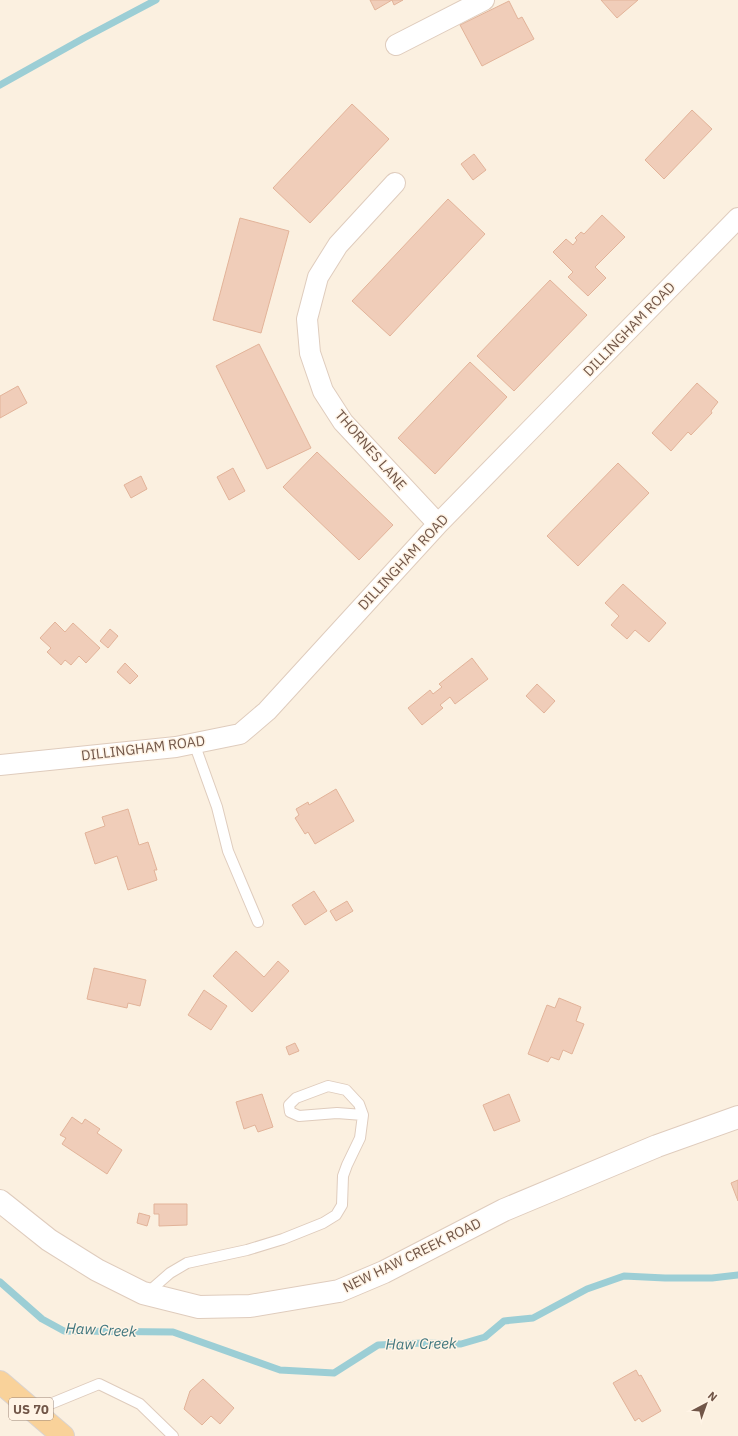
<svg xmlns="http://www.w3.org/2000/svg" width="738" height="1436" viewBox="0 0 738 1436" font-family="'IBM Plex Sans',sans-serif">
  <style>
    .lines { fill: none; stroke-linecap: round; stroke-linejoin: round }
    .stream { stroke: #9cced5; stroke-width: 7 }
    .building { fill: #f0cdb9; stroke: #e2b399 }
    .service-casing { stroke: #dfccbd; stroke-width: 12 }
    .minor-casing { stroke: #dfccbd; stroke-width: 22 }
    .tertiary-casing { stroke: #dfccbd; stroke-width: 24 }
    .primary-casing { stroke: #dad3cf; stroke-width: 24 }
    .service { stroke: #fff; stroke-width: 10 }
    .minor { stroke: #fff; stroke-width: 20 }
    .tertiary { stroke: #fff; stroke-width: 22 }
    .primary { stroke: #f9d29a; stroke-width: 22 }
    .labels { text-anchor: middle; stroke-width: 3; stroke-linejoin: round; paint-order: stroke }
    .shield { fill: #fff4e6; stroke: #9c8577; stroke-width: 1 }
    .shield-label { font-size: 13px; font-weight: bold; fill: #715648 }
    .street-label { font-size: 14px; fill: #715648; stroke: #fff4e6 }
    .water-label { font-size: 15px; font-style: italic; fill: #40767e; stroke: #fff4e6 }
  </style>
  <rect width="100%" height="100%" fill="#fbf0e0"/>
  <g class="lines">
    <path class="stream" d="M0,85L84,38L156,0
      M0,1282L42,1319L64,1331L173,1332L280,1370L334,1373L378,1345L423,1343L461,1344L485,1337L504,1321L533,1318L587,1289L624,1276L665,1278H712L738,1275"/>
  </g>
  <path class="building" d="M370,0H403L394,5L392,0L375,10Z
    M601,0H638L617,18Z
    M509,1L518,19L522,17L534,39L482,66L460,25Z
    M352,104L389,139L310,223L273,188Z
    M692,110L712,129L664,179L645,160Z
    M474,154L486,170L473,180L461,164Z
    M448,199L485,234L390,336L352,301Z
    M602,215L625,237L595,267L606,278L588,296L568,277L573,272L553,252L566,239L573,245L577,240L575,238L581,232L584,234Z
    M240,218L289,231L261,333L213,320Z
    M550,280L587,315L514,391L477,356Z
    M259,344L311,448L267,469L216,366Z
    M470,362L507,397L435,474L398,438Z
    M697,383L718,402L711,411L712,413L691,435L688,432L671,451L652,433Z
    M18,386L27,403L0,418V396Z
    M317,452L393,525L359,560L283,487Z
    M618,463L649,493L578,566L547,536Z
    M233,468L245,491L229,500L217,477Z
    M141,476L147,489L131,498L124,485Z
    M623,584L666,623L649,642L635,630L627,639L611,625L619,616L605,603Z
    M55,622L65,632L73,623L100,648L86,663L79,656L71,665L65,660L61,665L47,652L51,648L40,638Z
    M110,629L118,636L108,648L100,641Z
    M472,658L488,679L455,704L450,697L440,705L443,708L422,725L408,708L430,690L433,694L442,687L439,684Z
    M125,663L138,676L130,684L117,672Z
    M537,684L555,701L544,713L526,696Z
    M336,789L354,821L315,844L308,832L305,834L295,818L299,815L296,809L308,802L309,805Z
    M128,809L139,845L148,842L157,870H154L157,880L128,890L117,856L95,864L85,833L105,826L102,817Z
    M314,891L327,911L305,925L292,905Z
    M347,901L353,911L336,921L330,911Z
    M236,951L264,977L278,961L289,971L252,1012L213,976Z
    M94,968L146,980L140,1006L128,1003L127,1008L87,999Z
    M204,990L227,1006L211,1030L188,1015Z
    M559,998L581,1007L576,1021L584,1024L572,1054L563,1050L559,1060L551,1057L548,1062L528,1054L547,1005L555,1008Z
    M295,1043L299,1051L289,1055L286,1047Z
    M262,1094L273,1127L258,1132L255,1125L244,1129L236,1102Z
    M509,1094L520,1121L494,1131L483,1105Z
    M72,1117L82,1124L85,1119L100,1129L97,1133L122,1150L107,1174L62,1144L66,1138L60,1135Z
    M738,1180V1201L731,1183Z
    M154,1204H187V1225L159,1226V1214H154Z
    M139,1213L150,1216L147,1226L137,1223Z
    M636,1370L639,1376L641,1375L661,1411L642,1422L639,1418L635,1421L613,1383Z
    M203,1379L234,1408L220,1424L211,1416L202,1425L184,1409L190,1391Z"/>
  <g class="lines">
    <defs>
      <path id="service" d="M194,743L217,807L228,851L258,922
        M146,1294L170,1273L187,1263L247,1250L283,1239L323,1223L336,1215L342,1205L343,1176L347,1165L360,1138L363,1115L359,1104L346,1090L328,1086L296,1098L289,1105L290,1112L299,1116L337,1113L363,1115
        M33,1411L99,1384L140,1404L173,1436"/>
      <path id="minor" d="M396,45L484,0
        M395,183L338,245L318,277L307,319L310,353L323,391L343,422L438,524
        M0,765L176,747L240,734L267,711L438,524L738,218"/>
      <path id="tertiary" d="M0,1201L49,1240L97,1270L143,1293L199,1307L250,1306L339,1291L384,1272L504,1210L657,1146L738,1117"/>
      <path id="primary" d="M0,1382L63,1436"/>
    </defs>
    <use href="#service" class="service-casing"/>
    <use href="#minor" class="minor-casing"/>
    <use href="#tertiary" class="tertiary-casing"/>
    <use href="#primary" class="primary-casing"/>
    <use href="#service" class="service"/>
    <use href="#minor" class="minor"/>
    <use href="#tertiary" class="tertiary"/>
    <use href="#primary" class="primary"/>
  </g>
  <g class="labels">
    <rect class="shield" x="9" y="1398" width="44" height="22" rx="3"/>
    <g class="shield-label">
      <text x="31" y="1414">US 70</text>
    </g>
    <g class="street-label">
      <text transform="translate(629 329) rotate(-46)" y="5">DILLINGHAM ROAD</text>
      <text transform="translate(371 450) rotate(49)" y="5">THORNES LANE</text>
      <text transform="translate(403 562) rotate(-47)" y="5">DILLINGHAM ROAD</text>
      <text transform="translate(143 748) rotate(-7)" y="5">DILLINGHAM ROAD</text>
      <text transform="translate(412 1255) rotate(-26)" y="5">NEW HAW CREEK ROAD</text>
    </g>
    <g class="water-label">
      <text transform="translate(101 1330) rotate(3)" y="5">Haw Creek</text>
      <text transform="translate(421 1344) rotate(-1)" y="5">Haw Creek</text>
    </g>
  </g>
  <g transform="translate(706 1404) rotate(41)" stroke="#fff4e6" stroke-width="3" paint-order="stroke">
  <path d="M0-3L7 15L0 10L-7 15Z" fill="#715648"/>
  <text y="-6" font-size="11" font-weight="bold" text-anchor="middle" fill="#715648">N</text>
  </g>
</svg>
